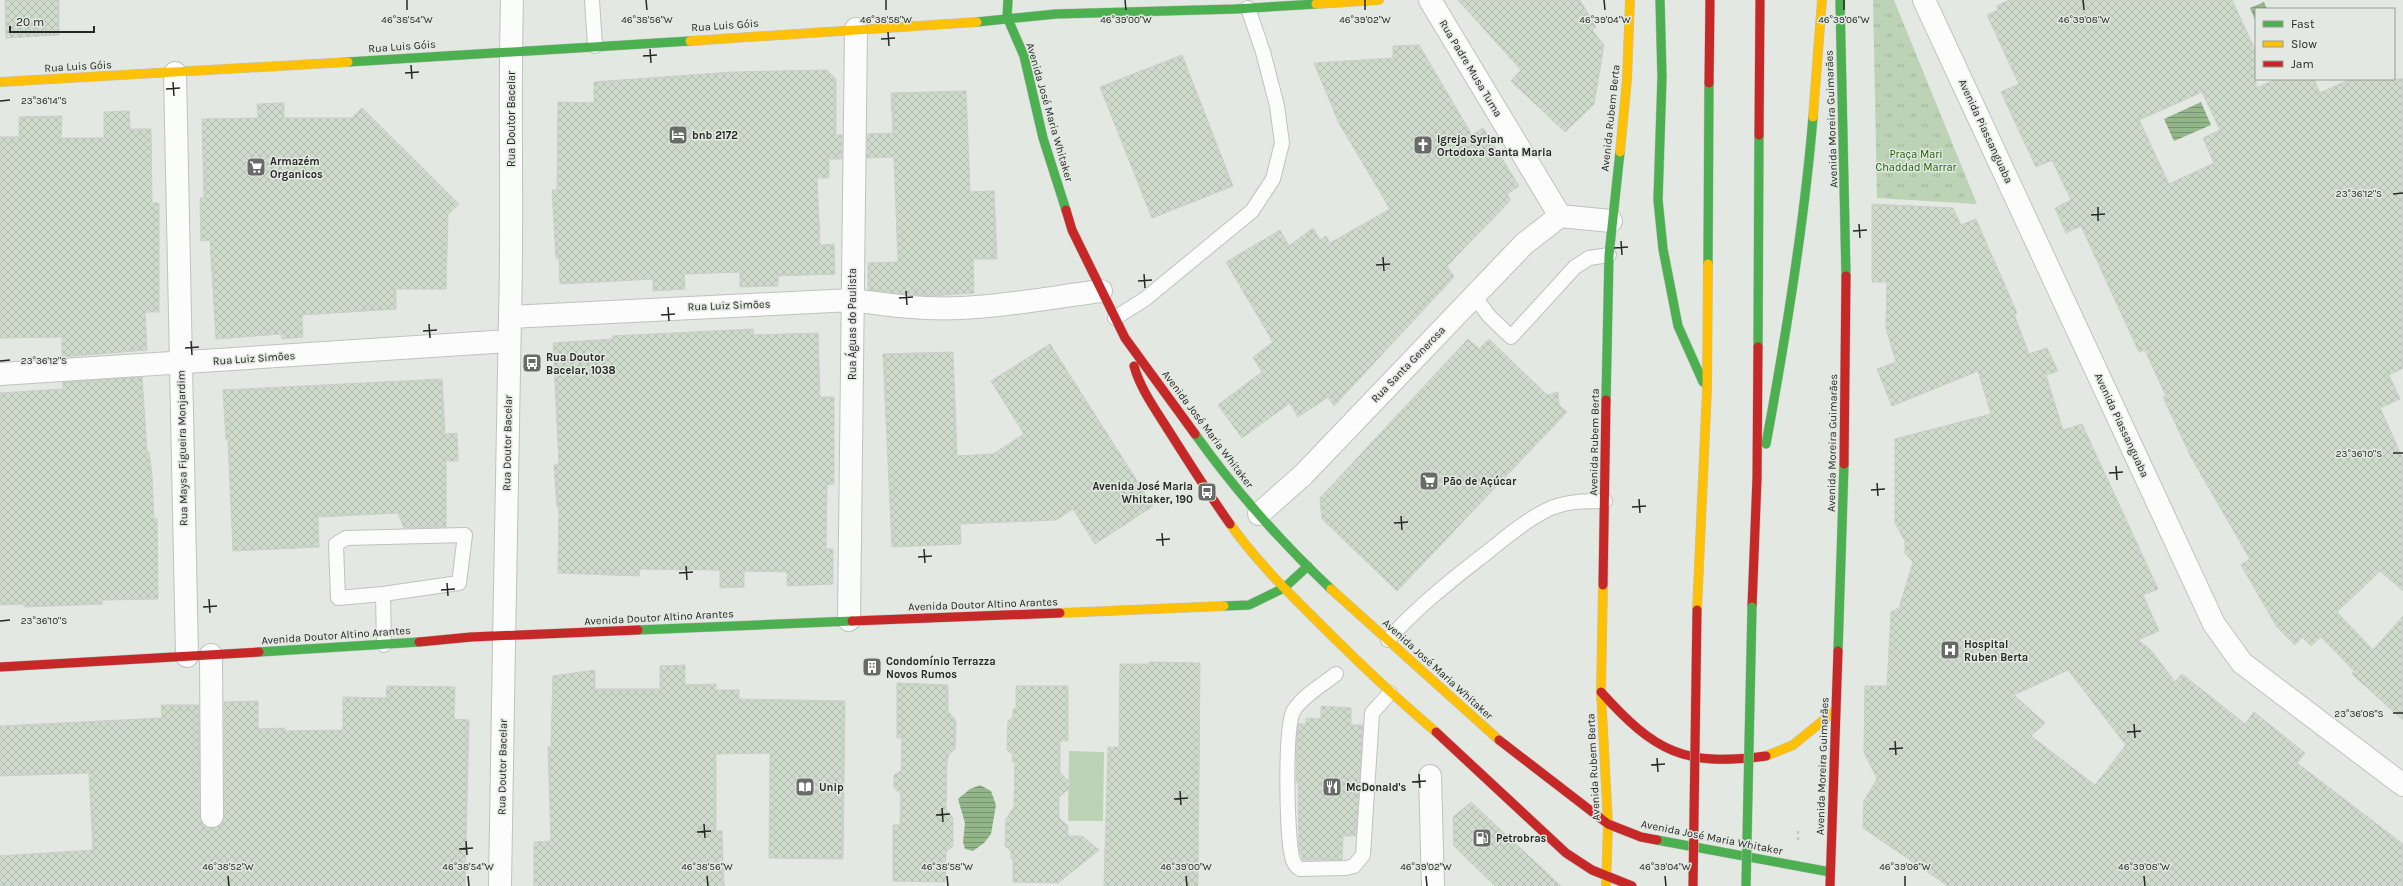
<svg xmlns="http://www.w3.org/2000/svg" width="2403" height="886" viewBox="0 0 2403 886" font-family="Karla,sans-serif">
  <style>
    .grass { fill: #bcd3b6 }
    .park { fill: url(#park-tufts) }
    .water { fill: url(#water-rules) }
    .building { fill: url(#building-cross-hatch); stroke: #cbceca; fill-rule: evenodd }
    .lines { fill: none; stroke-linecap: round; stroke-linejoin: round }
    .lane-casing { stroke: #bfc2be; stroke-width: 16 }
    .street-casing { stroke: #bfc2be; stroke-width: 24 }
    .fast-casing { stroke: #bfc2be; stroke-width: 10 }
    .slow-casing { stroke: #bfc2be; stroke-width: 10 }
    .jam-casing { stroke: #bfc2be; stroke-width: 10 }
    .path { stroke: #c4c5c4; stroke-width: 2.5; stroke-dasharray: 3 3; stroke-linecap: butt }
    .lane { stroke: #fbfcfb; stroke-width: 14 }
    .street { stroke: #fbfcfb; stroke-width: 22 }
    .fast { stroke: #4caf50; stroke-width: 9 }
    .slow { stroke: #ffc107; stroke-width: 9 }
    .jam { stroke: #c62828; stroke-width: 9 }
    .fast-bridge-casing { stroke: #bfc2be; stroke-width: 10; stroke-linecap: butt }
    .jam-bridge-casing { stroke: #bfc2be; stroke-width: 10; stroke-linecap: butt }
    .fast-bridge { stroke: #4caf50; stroke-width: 9 }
    .jam-bridge { stroke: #c62828; stroke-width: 9 }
    .ticks { fill: none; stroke: #262825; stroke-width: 1.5 }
    .labels { text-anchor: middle; stroke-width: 3; stroke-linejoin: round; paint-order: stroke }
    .street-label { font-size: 11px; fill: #262825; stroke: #e3e9e2 }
    .poi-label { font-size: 11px; font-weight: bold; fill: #262825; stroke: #e3e9e2; text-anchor: start }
    .park-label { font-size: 11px; fill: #206103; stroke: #e3e9e2 }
    .ticks-label { font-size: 10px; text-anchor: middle; fill: #262825; stroke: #e3e9e2; stroke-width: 3; stroke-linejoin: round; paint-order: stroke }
  </style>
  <defs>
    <pattern id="park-tufts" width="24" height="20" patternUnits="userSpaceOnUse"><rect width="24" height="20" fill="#bcd3b6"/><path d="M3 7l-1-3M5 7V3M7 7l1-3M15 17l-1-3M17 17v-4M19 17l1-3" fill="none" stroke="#a1b59c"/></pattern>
    <pattern id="water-rules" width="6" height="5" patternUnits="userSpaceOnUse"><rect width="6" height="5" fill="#92b689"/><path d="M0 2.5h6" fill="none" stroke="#779470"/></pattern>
    <pattern id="building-cross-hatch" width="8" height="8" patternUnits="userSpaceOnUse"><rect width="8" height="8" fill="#cedacb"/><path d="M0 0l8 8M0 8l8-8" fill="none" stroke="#b1bbae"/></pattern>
  </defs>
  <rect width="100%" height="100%" fill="#e4e8e3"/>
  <path class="grass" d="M1069,751L1104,752L1103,821H1068Z"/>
  <path class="park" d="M1873,0H1894L1977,204L1877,198Z"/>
  <path class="water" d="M2264,2L2267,9H2256V22L2250,8Z
    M2201,102L2211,125L2174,141L2164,119Z
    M980,785L991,791L996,805L991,834L984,843L973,851L965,849L963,842L965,823L958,799L970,789Z"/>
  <path class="building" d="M5,0H59V35L6,38Z
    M1458,0H1580L1596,27L1592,30L1604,45L1594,104L1565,132L1511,81L1521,70Z
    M2009,0H2232L2256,52V88L2277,79H2314L2320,93L2350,79H2403V368L2389,375L2400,399L2380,408L2403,459V591L2380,571L2337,612L2373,650L2403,616V720L2352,674L2354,671L2321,637L2311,646L2302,637L2295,645L2277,627L2241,565L2250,559L2191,457L2163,397L2166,396L2145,350L2139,352L2081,226L2066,233L2055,208L2071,200L2052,160L2036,167L2001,92L2019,84L1987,15L1998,10L1997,6ZM2202,92L2220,130L2203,138L2214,163L2169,184L2139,120Z
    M1419,45L1472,135L1483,128L1519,186L1507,194L1511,200L1447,266L1454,277L1334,406L1328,397L1298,417L1290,403L1242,438L1218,405L1262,372L1253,357L1273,342L1226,262L1280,230L1289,246L1313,228L1320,240L1326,236L1330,243L1390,209L1339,123L1314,63L1393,58V46Z
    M1182,55L1233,186L1152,218L1100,87Z
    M827,70L836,79V135H842V159H829V178H817L820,245L834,244L835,274L778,276V286L740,287V272L684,274L685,289L653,291V279L560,284L559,258H556L552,190H557L558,102L594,103V82L732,72Z
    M966,91L970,192L994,191L997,259H973L974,293L929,296L868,290V263L898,262L894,157L867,158V134L893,133L891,93Z
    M284,103V118H352L362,108L459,204L448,215L446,289H396V309L302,315L303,337L282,339L281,334L216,339L210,240L201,241L200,198H204L202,119L258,118L257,104Z
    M129,111L130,129H151L152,203H159V312H145L147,350L62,357V337L0,338V137H19V117L62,116L61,138H104V112Z
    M1872,204L1953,208L1961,225L1976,219L2017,313L2014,314L2029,354L2047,348L2058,371L2046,375L2063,430L2082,424L2158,589L2143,595L2159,631L2138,640L2150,649L2175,682L2182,674L2245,724L2254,712L2305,753L2297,763L2403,844V886H1948L1863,828L1864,801L1877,779L1864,752L1865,686H1887L1891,612L1899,608L1913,562L1905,553V541L1895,523V439L1991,414L1978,371L1892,406L1877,369L1896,362L1886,328L1887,282H1872ZM2068,670L2126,745L2095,785L2031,736L2045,723L2014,695Z
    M753,329L754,335L818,333L820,397H834V484L827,485L826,549H833V584L787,586V572L744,571V587L720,588V570L640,569L639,576L558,573L559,507H557L554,465L559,464L553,343L613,339V336Z
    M1468,339L1479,349L1489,339L1547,395L1558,392L1559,405L1567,412L1397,591L1322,519L1320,498Z
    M1050,344L1153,506L1095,544L1073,509L1056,520L960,524L961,544L892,547L883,354L953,352L957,456L993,454L1024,434L991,381Z
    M142,377L147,452H149L152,475L154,519H157L158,599L102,600V604L24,607V604L0,605V393L63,389V382Z
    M442,379L445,434L457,433L458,461H446V527L404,528L398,513L318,517L319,547L233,551L228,440H226L223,390Z
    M1149,662L1200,663L1198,886H1104L1108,747H1119L1120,664H1149Z
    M685,665V685L716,684V690H739V699L845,701L843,859L769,858L770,753L716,754V831H722L724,886H534V842L551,841L548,747H551L553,676L595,670V689H660V666Z
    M897,683L948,685V711L956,721L955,749L949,754L947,762L946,810L953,818V846L946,852L945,882L893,881V825H900L901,794L894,788V775L901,771L902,738H897Z
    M387,686L455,687L454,719L469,720L465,886H0V856L93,850L89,773L0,776V726L162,718L161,705H199L200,816L206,827L212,828L223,822L224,816V702L258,701V729L285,728L284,731L343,730V697L386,698Z
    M1016,686H1068V741H1060V773L1073,785L1059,797V818L1068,826V836H1082L1099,850L1058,883L1013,882V859H1011V851L1005,846L1006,819L1014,807L1015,762H1012L1013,754L1007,750L1008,721L1013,717V709H1016Z
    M1321,706L1351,708V725H1363L1356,836H1343L1342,860H1303L1299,848L1298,782H1296L1297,738L1299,724H1306V718L1321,719Z
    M1471,802L1561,886H1495L1454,846L1453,817Z"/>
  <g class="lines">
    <defs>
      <path id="lane" d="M592,0L595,46
        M1473,295L1490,317L1511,337L1575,267L1589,258L1609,255
        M1115,318L1145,299L1252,211L1273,179L1282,143L1277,106L1263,52L1248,8
        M465,535L459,583L383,594L338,598L336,544L346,538Z
        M383,594L384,645
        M1388,640C1416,608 1448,583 1481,557C1503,540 1525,520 1551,508C1569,501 1586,501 1605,501
        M1336,674C1322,685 1303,696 1294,710C1284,727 1287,835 1292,857C1293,862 1295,866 1300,869L1346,868L1354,866L1363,855L1372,713L1390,693"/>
      <path id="street" d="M1430,0L1560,216
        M1924,0L2214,624L2242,663L2403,785
        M175,73L187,656
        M1560,216L1611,221
        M510,317L852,300C888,305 924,310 961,308C1008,306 1054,297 1101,291
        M0,374L509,341
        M1259,514L1303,475L1524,244L1560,216
        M849,620L856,29
        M211,655L212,816
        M1430,776L1433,886
        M500,886C504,696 505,506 510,316C513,211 509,105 512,0"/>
      <path id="fast" d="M1008,0L1007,17L1024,56L1043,138L1066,210
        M1660,0L1662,77L1658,200L1663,249L1678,326L1703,382
        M1840,0L1846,276
        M977,22L1056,14L1235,9L1316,4
        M348,62L690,41
        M1708,264L1709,83
        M1758,347L1759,135
        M1606,400L1609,255L1620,152
        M1195,434C1235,490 1281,542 1331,589
        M1766,444C1786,336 1804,227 1813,117
        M1224,606L1249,605L1284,588L1308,566
        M638,630L852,621
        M1838,651L1844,464
        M259,652L419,642
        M1657,840L1830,872"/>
      <path id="slow" d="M1316,4L1379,0
        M690,41L977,22
        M0,82L348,62
        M1813,117L1822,0
        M1620,152L1627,79L1630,0
        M1230,524C1257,562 1289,593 1322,626C1359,663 1396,698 1436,732
        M1603,585L1601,692L1608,824L1606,886
        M1331,589L1499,740
        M1697,610L1707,389L1708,264
        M1060,613L1224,606
        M1766,756L1793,745L1836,710"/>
      <path id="jam" d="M1709,83L1710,0
        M1759,135L1760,0
        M1066,210L1072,230L1125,338L1195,434
        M1134,366C1140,388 1155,409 1167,428C1188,461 1208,493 1230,524
        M1844,464L1846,276
        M1603,585L1606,400
        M1752,607L1757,478L1758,347
        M852,621L1060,613
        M419,642L471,637L638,630
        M0,667L259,652
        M1601,692C1655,752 1684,767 1766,756
        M1436,732L1566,853L1592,870L1632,886
        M1499,740L1608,824L1641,837L1657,840
        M1830,886L1838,651"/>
    </defs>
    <use href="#lane" class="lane-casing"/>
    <use href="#street" class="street-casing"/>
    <use href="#fast" class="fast-casing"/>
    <use href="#slow" class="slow-casing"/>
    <use href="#jam" class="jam-casing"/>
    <path class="path" d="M1798,840V831"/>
    <use href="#lane" class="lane"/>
    <use href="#street" class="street"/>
    <use href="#fast" class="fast"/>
    <use href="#slow" class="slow"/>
    <use href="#jam" class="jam"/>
    <defs>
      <path id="fast-bridge" d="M1746,886L1752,607"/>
      <path id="jam-bridge" d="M1693,886L1697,610"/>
    </defs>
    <use href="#fast-bridge" class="fast-bridge-casing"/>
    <use href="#jam-bridge" class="jam-bridge-casing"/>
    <use href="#fast-bridge" class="fast-bridge"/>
    <use href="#jam-bridge" class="jam-bridge"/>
  </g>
  <path class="ticks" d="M407,0V10M646,0L647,10M886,0V10M1125,0L1126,10M1365,0V10M1604,0L1605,10M1844,0V10M2083,0L2084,10M888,32L889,46M881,39L895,38M650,49L651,63M643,56L657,55M411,65L412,79M405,73L419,72M173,82L174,96M166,89L180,88M0,101L10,100M2393,194L2403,193M2098,207V221M2091,215L2105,214M1859,224L1860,238M1853,231L1867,230M1621,241L1622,255M1614,248L1628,247M1383,257L1384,271M1376,265L1390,264M1144,274L1145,288M1138,281L1152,280M906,291L907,305M899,298L913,297M668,307L669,321M661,315L675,314M429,324L430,338M423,331L437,330M191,341L192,355M185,348L199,347M0,361L10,360M2393,453H2403M2116,466L2117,480M2109,473L2123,472M1877,483L1878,496M1871,490L1885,489M1639,499L1640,513M1632,507L1646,506M1401,516L1402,530M1394,523L1408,522M1162,533L1163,546M1156,540L1170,539M924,549L925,563M918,557L932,556M686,566L687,580M679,573L693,572M447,583L448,596M441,590L455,589M209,599L210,613M203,607L217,606M0,621L10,620M2393,713H2403M2134,724L2135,738M2127,732L2141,731M1895,741L1896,755M1889,749L1903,748M1657,758L1658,772M1651,765L1665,764M1419,774L1420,788M1412,782L1426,781M1180,791L1181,805M1174,799L1188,798M942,808L943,822M936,815L950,814M704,824L705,838M697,832L711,831M466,841L467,855M459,849L473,848M228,876L229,886M468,876L469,886M707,876L708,886M947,876L948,886M1186,876L1187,886M1426,876L1427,886M1665,876L1666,886M1905,876V886M2144,876L2145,886"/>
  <defs>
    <symbol id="hotel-square" viewBox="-11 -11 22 22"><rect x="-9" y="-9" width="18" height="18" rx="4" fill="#686b68" stroke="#e3e9e2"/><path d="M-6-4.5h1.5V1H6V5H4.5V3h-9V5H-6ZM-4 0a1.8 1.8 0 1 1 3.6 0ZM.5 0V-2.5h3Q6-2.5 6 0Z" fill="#fff"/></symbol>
    <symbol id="church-square" viewBox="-11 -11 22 22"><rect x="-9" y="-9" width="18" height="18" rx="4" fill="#686b68" stroke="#e3e9e2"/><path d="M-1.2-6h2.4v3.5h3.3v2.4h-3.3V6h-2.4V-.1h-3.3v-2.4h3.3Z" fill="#fff"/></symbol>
    <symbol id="supermarket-square" viewBox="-11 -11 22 22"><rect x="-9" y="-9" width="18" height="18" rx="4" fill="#686b68" stroke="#e3e9e2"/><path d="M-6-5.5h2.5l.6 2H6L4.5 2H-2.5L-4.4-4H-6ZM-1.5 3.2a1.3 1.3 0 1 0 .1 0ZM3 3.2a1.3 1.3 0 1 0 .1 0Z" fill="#fff"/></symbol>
    <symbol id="bus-square" viewBox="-11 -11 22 22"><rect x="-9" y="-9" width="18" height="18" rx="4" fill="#686b68" stroke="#e3e9e2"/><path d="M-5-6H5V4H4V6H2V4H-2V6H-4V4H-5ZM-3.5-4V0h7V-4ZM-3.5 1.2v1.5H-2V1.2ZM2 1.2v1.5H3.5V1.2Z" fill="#fff"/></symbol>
    <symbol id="hospital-square" viewBox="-11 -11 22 22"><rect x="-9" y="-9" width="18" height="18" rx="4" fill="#686b68" stroke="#e3e9e2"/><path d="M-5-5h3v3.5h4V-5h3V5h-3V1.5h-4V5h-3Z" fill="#fff"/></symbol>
    <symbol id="building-square" viewBox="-11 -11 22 22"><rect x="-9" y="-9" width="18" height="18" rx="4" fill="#686b68" stroke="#e3e9e2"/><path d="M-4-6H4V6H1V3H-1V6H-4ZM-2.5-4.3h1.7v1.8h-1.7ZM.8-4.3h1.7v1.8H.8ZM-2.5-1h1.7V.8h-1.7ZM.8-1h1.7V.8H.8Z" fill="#fff"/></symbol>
    <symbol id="library-square" viewBox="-11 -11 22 22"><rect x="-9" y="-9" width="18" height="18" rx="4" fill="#686b68" stroke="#e3e9e2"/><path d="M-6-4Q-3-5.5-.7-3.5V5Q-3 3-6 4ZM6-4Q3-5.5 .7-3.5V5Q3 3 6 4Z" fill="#fff"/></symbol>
    <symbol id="restaurant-square" viewBox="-11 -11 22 22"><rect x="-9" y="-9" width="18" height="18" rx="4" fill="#686b68" stroke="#e3e9e2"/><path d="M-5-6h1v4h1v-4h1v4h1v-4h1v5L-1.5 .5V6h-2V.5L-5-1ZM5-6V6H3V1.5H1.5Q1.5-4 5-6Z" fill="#fff"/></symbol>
    <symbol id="fuel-square" viewBox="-11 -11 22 22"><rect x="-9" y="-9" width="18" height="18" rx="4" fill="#686b68" stroke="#e3e9e2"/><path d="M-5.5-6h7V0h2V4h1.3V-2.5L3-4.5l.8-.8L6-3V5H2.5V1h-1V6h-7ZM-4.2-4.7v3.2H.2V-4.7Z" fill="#fff"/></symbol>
  </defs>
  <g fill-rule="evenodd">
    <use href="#hotel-square" x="667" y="124" width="22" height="22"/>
    <use href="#church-square" x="1412" y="134" width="22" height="22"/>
    <use href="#supermarket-square" x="245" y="156" width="22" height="22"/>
    <use href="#bus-square" x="521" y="352" width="22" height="22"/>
    <use href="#supermarket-square" x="1418" y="470" width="22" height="22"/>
    <use href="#bus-square" x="1196" y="481" width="22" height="22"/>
    <use href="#hospital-square" x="1939" y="639" width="22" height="22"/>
    <use href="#building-square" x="861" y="656" width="22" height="22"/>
    <use href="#library-square" x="794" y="776" width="22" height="22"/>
    <use href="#restaurant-square" x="1321" y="776" width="22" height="22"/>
    <use href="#fuel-square" x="1471" y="827" width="22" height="22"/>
  </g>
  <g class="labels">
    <g class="street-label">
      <text transform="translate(725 25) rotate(-4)" y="4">Rua Luis Góis</text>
      <text transform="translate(402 46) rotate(-4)" y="4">Rua Luis Góis</text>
      <text transform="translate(78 66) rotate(-3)" y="4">Rua Luis Góis</text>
      <text transform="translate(1471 68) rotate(59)" y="4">Rua Padre Musa Tuma</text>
      <text transform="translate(1050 112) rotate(74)" y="4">Avenida José Maria Whitaker</text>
      <text transform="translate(1610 118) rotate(-84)" y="4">Avenida Rubem Berta</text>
      <text transform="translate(511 119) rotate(-90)" y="4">Rua Doutor Bacelar</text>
      <text transform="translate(1831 119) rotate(-92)" y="4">Avenida Moreira Guimarães</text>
      <text transform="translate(1986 131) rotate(65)" y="4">Avenida Piassanguaba</text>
      <text transform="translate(729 305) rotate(-2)" y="4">Rua Luiz Simões</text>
      <text transform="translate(852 324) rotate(-90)" y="4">Rua Águas do Paulista</text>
      <text transform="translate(254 358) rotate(-4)" y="4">Rua Luiz Simões</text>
      <text transform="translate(1408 364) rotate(-46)" y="4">Rua Santa Generosa</text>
      <text transform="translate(2122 425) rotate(65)" y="4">Avenida Piassanguaba</text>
      <text transform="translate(1208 429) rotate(53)" y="4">Avenida José Maria Whitaker</text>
      <text transform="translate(1594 442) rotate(-89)" y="4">Avenida Rubem Berta</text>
      <text transform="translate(507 443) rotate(-89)" y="4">Rua Doutor Bacelar</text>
      <text transform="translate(1832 443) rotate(-89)" y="4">Avenida Moreira Guimarães</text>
      <text transform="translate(182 448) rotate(-91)" y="4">Rua Maysa Figueira Monjardim</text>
      <text transform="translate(983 604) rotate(-2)" y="4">Avenida Doutor Altino Arantes</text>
      <text transform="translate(659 617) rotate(-3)" y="4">Avenida Doutor Altino Arantes</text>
      <text transform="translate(336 635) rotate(-4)" y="4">Avenida Doutor Altino Arantes</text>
      <text transform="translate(1438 669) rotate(42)" y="4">Avenida José Maria Whitaker</text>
      <text transform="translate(1822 766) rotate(-88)" y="4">Avenida Moreira Guimarães</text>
      <text transform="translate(502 767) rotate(-89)" y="4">Rua Doutor Bacelar</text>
      <text transform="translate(1593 767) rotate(-93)" y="4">Avenida Rubem Berta</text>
      <text transform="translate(1712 837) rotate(11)" y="4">Avenida José Maria Whitaker</text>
    </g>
    <g class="poi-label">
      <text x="692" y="139">bnb 2172</text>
      <text x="1437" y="143">Igreja Syrian<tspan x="1437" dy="13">Ortodoxa Santa Maria</tspan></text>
      <text x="270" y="165">Armazém<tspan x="270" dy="13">Organicos</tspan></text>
      <text x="546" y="361">Rua Doutor<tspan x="546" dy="13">Bacelar, 1038</tspan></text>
      <text x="1443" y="485">Pão de Açúcar</text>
      <text x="1193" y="490" text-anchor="end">Avenida José Maria<tspan x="1193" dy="13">Whitaker, 190</tspan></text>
      <text x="1964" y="648">Hospital<tspan x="1964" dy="13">Ruben Berta</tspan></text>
      <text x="886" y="665">Condomínio Terrazza<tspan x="886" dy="13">Novos Rumos</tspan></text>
      <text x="819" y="791">Unip</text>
      <text x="1346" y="791">McDonald's</text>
      <text x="1496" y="842">Petrobras</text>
    </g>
    <g class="park-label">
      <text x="1916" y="158">Praça Mari<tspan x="1916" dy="13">Chaddad Marrar</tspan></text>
    </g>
  </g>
  <g class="ticks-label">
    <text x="407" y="23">46°38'54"W</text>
    <text x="647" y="23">46°38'56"W</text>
    <text x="886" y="23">46°38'58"W</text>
    <text x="1126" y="23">46°39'00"W</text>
    <text x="1365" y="23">46°39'02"W</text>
    <text x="1605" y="23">46°39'04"W</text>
    <text x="1844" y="23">46°39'06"W</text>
    <text x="2084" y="23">46°39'08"W</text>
    <text x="44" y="104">23°36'14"S</text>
    <text x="2359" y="197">23°36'12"S</text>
    <text x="44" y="364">23°36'12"S</text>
    <text x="2359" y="457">23°36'10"S</text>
    <text x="44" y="624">23°36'10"S</text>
    <text x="2359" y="717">23°36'08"S</text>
    <text x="228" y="870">46°38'52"W</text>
    <text x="468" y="870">46°38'54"W</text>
    <text x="707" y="870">46°38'56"W</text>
    <text x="947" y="870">46°38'58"W</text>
    <text x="1186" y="870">46°39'00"W</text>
    <text x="1426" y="870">46°39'02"W</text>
    <text x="1665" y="870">46°39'04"W</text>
    <text x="1905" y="870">46°39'06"W</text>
    <text x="2144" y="870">46°39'08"W</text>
  </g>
  <rect x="2255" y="8" width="140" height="72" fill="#e3e9e2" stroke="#979c96"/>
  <rect x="2263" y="21" width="20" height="6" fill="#4caf50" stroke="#979c96"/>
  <text x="2291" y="28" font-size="12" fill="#262825">Fast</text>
  <rect x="2263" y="41" width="20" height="6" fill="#ffc107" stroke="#979c96"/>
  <text x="2291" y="48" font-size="12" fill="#262825">Slow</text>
  <rect x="2263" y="61" width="20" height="6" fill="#c62828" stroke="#979c96"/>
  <text x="2291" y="68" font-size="12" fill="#262825">Jam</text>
  <path d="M10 26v6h84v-6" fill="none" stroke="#262825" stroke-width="2"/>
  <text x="16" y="26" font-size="12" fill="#262825" stroke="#e3e9e2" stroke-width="3" paint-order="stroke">20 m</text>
</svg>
